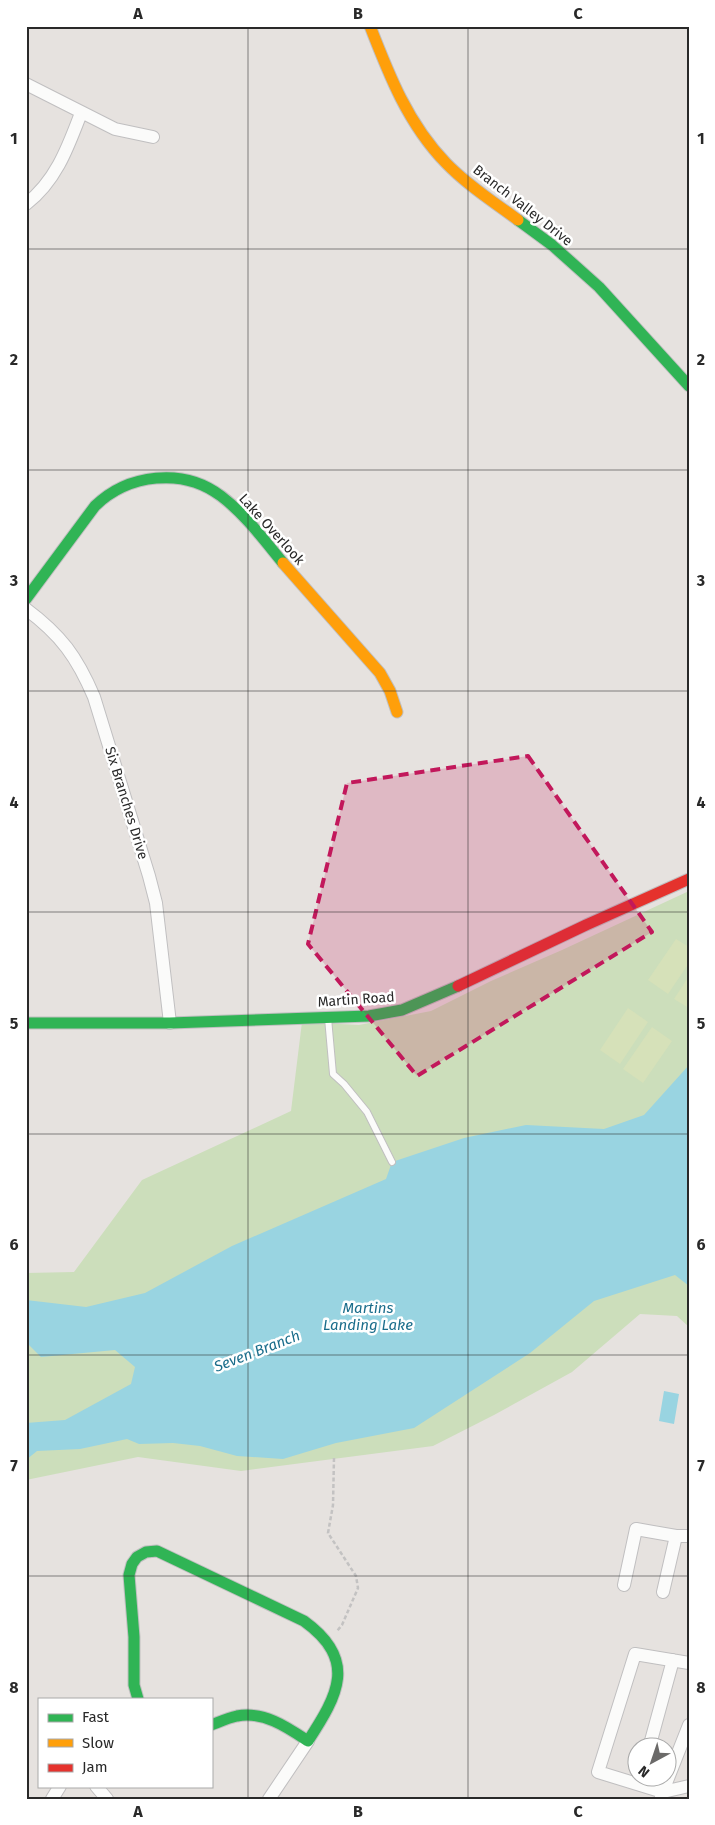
<svg xmlns="http://www.w3.org/2000/svg" width="715" height="1825" viewBox="0 0 715 1825" font-family="'Fira Sans',sans-serif">
  <style>
    .green { fill: #ccdebb }
    .pitch { fill: #d6e1b9 }
    .water { fill: #99d4e1 }
    .lines { fill: none; stroke-linecap: round; stroke-linejoin: round }
    .lane-casing { stroke: #c0bfc0; stroke-width: 8 }
    .street-casing { stroke: #c0bfc0; stroke-width: 14 }
    .fast-casing { stroke: #c0bfc0; stroke-width: 13 }
    .slow-casing { stroke: #c0bfc0; stroke-width: 13 }
    .jam-casing { stroke: #c0bfc0; stroke-width: 13 }
    .path { stroke: #c3c2c2; stroke-width: 2.5; stroke-dasharray: 4 2.5; stroke-linecap: butt }
    .lane { stroke: #fbfbfa; stroke-width: 6 }
    .street { stroke: #fbfbfa; stroke-width: 12 }
    .fast { stroke: #30b455; stroke-width: 11 }
    .slow { stroke: #ff9f0a; stroke-width: 11 }
    .jam { stroke: #e5322d; stroke-width: 11 }
    .marked { fill: #c2185b; fill-opacity: 0.2; stroke: #c2185b; stroke-width: 4; stroke-dasharray: 10 6; stroke-linejoin: round }
    .grid { fill: none; stroke: #292929; stroke-width: 1; stroke-opacity: 0.55 }
    .labels { text-anchor: middle; stroke-width: 5; stroke-linejoin: round; paint-order: stroke }
    .street-label { font-size: 14px; fill: #292929; stroke: #fff }
    .water-label { font-size: 15px; font-style: italic; fill: #1a6d8b; stroke: #fff }
    .neatline { fill: none; stroke: #292929; stroke-width: 2 }
    .grid-label { font-size: 16px; text-anchor: middle; font-weight: bold; fill: #292929 }
  </style>
  <rect width="100%" height="100%" fill="#e6e2df"/>
  <path class="green" d="M689,891V1327L677,1316L640,1314L572,1372L494,1415L433,1446L241,1471L138,1457L26,1480V1273L74,1272L142,1180L291,1111L302,1022L359,1025L431,1011L491,981L562,950Z"/>
  <path class="pitch" d="M676,939L689,947V963L668,994L648,980Z
    M689,976V1008L674,999Z
    M628,1008L648,1022L620,1064L600,1050Z
    M652,1027L672,1041L643,1083L623,1069Z"/>
  <path class="water" d="M689,1065V1286L675,1275L594,1301L530,1353L414,1428L336,1443L283,1459L237,1456L200,1446L173,1443L139,1444L127,1439L80,1449L37,1451L26,1460V1423L65,1420L131,1384L135,1367L115,1350L41,1357L26,1342V1300L86,1307L145,1293L232,1246L386,1179L392,1162L464,1138L526,1125L604,1129L644,1115Z
    M664,1391L679,1394L674,1424L659,1421Z"/>
  <g class="lines">
    <defs>
      <path id="lane" d="M328,1018L333,1074L344,1084L367,1112L392,1162"/>
      <path id="street" d="M26,84L115,129L153,137
        M26,204C56,181 68,147 81,113
        M26,609C61,635 77,657 94,697L149,876L156,903L170,1023
        M624,1585L636,1529L676,1536H689
        M663,1592L676,1536
        M689,1663L635,1654L598,1772L663,1792L689,1786
        M649,1748L673,1660
        M96,1786L107,1799
        M661,1796L689,1725
        M52,1799L60,1786
        M269,1799L308,1741"/>
      <path id="fast" d="M518,220L552,245L599,287L689,386
        M26,599L95,506C128,474 183,467 221,496C245,514 264,540 283,563
        M26,1023H170L369,1016L402,1010L458,986
        M138,1699L134,1685V1637L129,1575L132,1564L137,1557L146,1552L157,1551L304,1621C358,1660 338,1695 308,1741C287,1727 264,1711 237,1716C228,1718 219,1722 211,1725"/>
      <path id="slow" d="M370,26C389,75 408,124 446,163C467,185 494,202 518,220
        M283,563L380,673L390,691L397,712"/>
      <path id="jam" d="M458,986L586,925L689,879"/>
    </defs>
    <use href="#lane" class="lane-casing"/>
    <use href="#street" class="street-casing"/>
    <use href="#fast" class="fast-casing"/>
    <use href="#slow" class="slow-casing"/>
    <use href="#jam" class="jam-casing"/>
    <path class="path" d="M334,1458L333,1505L328,1533L356,1576L358,1588L342,1625L337,1631"/>
    <use href="#lane" class="lane"/>
    <use href="#street" class="street"/>
    <use href="#fast" class="fast"/>
    <use href="#slow" class="slow"/>
    <use href="#jam" class="jam"/>
  </g>
  <path class="marked" d="M528,756L652,932L417,1076L308,944L347,783Z"/>
  <path class="grid" d="M248,26V1799M468,26V1799M26,249H689M26,470H689M26,691H689M26,912H689M26,1134H689M26,1355H689M26,1576H689"/>
  <g class="labels">
    <g class="street-label">
      <text transform="translate(523 205) rotate(38)" y="5">Branch Valley Drive</text>
      <text transform="translate(272 529) rotate(48)" y="5">Lake Overlook</text>
      <text transform="translate(127 803) rotate(73)" y="5">Six Branches Drive</text>
      <text transform="translate(356 999) rotate(-4)" y="5">Martin Road</text>
    </g>
    <g class="water-label">
      <text x="368" y="1313">Martins<tspan x="368" dy="17">Landing Lake</tspan></text>
      <text transform="translate(257 1351) rotate(-21)" y="5">Seven Branch</text>
    </g>
  </g>
  <rect width="715" height="1825" fill="none" stroke="#ffffff" stroke-width="55"/>
  <rect x="38" y="1698" width="175" height="90" fill="#ffffff" stroke="#a9a9a9"/>
  <rect x="48" y="1714" width="25" height="8" fill="#30b455" stroke="#a9a9a9"/>
  <text x="82" y="1722" font-size="15" fill="#292929">Fast</text>
  <rect x="48" y="1739" width="25" height="8" fill="#ff9f0a" stroke="#a9a9a9"/>
  <text x="82" y="1748" font-size="15" fill="#292929">Slow</text>
  <rect x="48" y="1764" width="25" height="8" fill="#e5322d" stroke="#a9a9a9"/>
  <text x="82" y="1772" font-size="15" fill="#292929">Jam</text>
  <g transform="translate(652 1762) rotate(220)"><circle r="24" fill="#ffffff" stroke="#a9a9a9"/>
  <path d="M0-4L9 19L0 12L-9 19Z" fill="#6b6a69"/>
  <text y="-8" font-size="14" font-weight="bold" text-anchor="middle" fill="#292929">N</text>
  </g>
  <rect x="28" y="28" width="660" height="1770" class="neatline"/>
  <g class="grid-label">
    <text x="138" y="19">A</text>
    <text x="358" y="19">B</text>
    <text x="578" y="19">C</text>
    <text x="14" y="144">1</text>
    <text x="701" y="144">1</text>
    <text x="14" y="365">2</text>
    <text x="701" y="365">2</text>
    <text x="14" y="586">3</text>
    <text x="701" y="586">3</text>
    <text x="14" y="808">4</text>
    <text x="701" y="808">4</text>
    <text x="14" y="1029">5</text>
    <text x="701" y="1029">5</text>
    <text x="14" y="1250">6</text>
    <text x="701" y="1250">6</text>
    <text x="14" y="1471">7</text>
    <text x="701" y="1471">7</text>
    <text x="14" y="1693">8</text>
    <text x="701" y="1693">8</text>
    <text x="138" y="1817">A</text>
    <text x="358" y="1817">B</text>
    <text x="578" y="1817">C</text>
  </g>
</svg>
